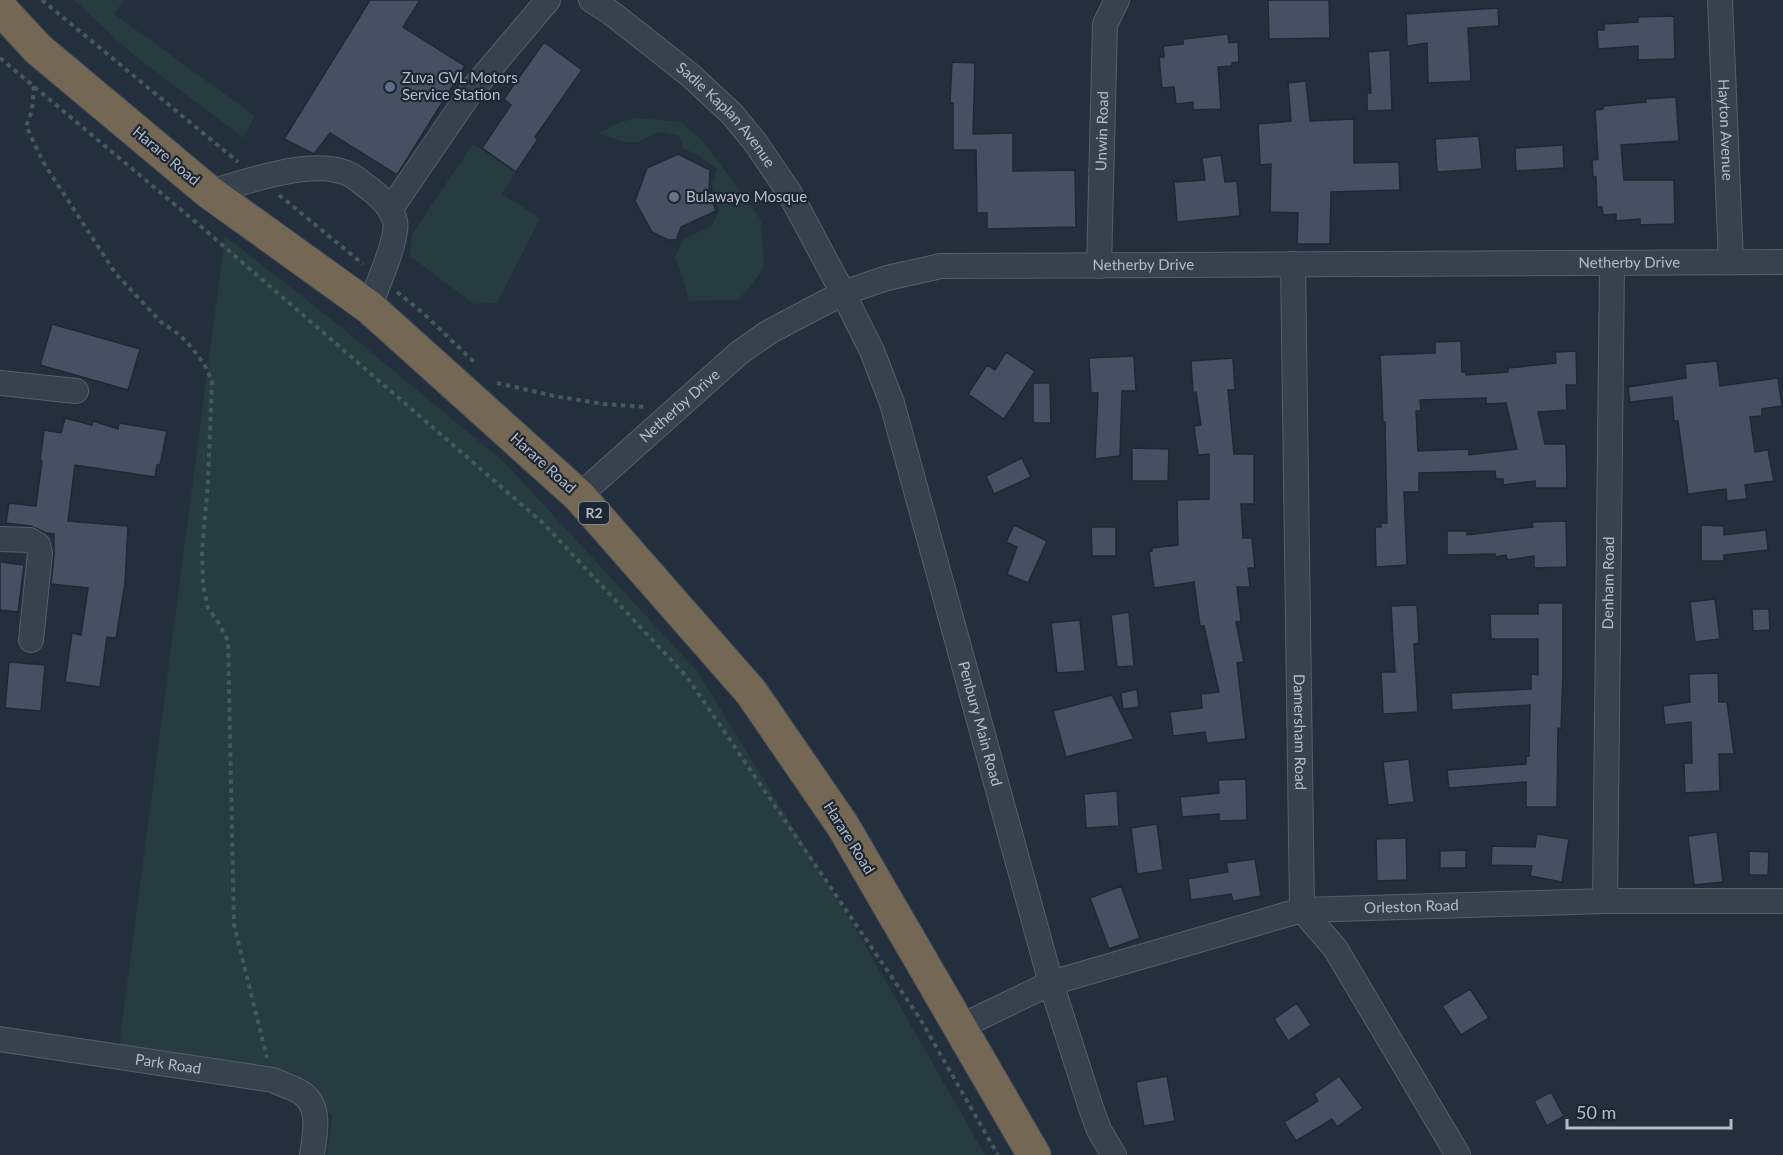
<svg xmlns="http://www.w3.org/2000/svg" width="1783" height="1155" viewBox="0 0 1783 1155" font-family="Lato,sans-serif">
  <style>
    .green { fill: #263c3f }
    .building { fill: #455162; stroke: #1f2835; stroke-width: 1.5; fill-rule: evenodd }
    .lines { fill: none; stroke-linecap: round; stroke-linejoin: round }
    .minor-casing { stroke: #565f6c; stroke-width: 26 }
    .highway-casing { stroke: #434c59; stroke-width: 35 }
    .path { stroke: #44595c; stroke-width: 4; stroke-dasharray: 4.5 4.5; stroke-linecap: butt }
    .minor { stroke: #38414e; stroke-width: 24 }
    .highway { stroke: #746855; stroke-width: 33 }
    .service-dot { fill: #5c6f8a; stroke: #1d2633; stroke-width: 2 }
    .worship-dot { fill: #6b7280; stroke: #1d2633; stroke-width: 2 }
    .labels { text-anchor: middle; stroke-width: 4.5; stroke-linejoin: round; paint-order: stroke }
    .shield { fill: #1d2633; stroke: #878f9c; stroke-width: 1.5 }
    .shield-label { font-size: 14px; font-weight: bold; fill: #b4bcc9 }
    .poi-label { font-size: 15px; fill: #b4bcc9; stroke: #1d2633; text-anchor: start }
    .street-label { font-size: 15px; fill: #b4bcc9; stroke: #1d2633 }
  </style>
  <rect width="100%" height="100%" fill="#242f3e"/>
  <path class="green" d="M74,0H124L114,14L255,116L243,138L129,51Z
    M636,118L681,122L704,142L761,220L764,268L739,300L689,301L683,278L675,257L684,239L712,226L719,211L712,187L717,169L696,154L684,149L679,136L658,132L638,142H624L598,133L621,122Z
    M473,144L516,172L502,194L540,218L497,303L474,304L410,256L412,234Z
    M225,236L331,319L504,462L697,671L857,931L985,1155H327L332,1116L296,1074L119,1046Z"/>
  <path class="building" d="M370,0H420L403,27L465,66L397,175L330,133L314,154L284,139Z
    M1268,0H1329L1330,38L1269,39Z
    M1498,8L1499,26L1468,28L1471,81L1428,83L1427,43L1407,46L1406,14Z
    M1674,16L1675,59L1638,60V46L1598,49L1597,30H1604V24L1638,22V17Z
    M1228,34L1229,43L1238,42L1239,62L1232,63V66L1218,67L1221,109L1193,110V102L1176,104L1174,87L1162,88L1159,57H1164L1163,46L1183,44V39Z
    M544,42L582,70L535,137L538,139L516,172L482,148L511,105L504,99Z
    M1390,50L1392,110L1367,111V93H1371L1368,52Z
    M952,62L975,63L973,134L1013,133V171L1075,170L1076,227L987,229V213H977L976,150H953V103H950Z
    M1306,81L1310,121L1354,119V163L1399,162L1400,190L1331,192L1330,244H1297L1298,213L1270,212L1271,164L1260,165L1258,124L1291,121L1288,83Z
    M1676,97L1679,141L1621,145L1624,180H1674L1675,224L1640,225V219L1616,221V214L1603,215L1602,207H1597L1596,177H1593L1592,160L1598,159L1595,110L1603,109V106L1646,102L1645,99Z
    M1479,136L1482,169L1437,172L1435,139Z
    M1563,145L1564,168L1516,171L1515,148Z
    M678,154L710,170L709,192L716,211L681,227L676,240H668L652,232L635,201L647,168Z
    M1221,155L1225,182L1237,181L1240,216L1177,222L1174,182L1205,180L1202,158Z
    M52,324L140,349L128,390L40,365Z
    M1461,341L1462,372H1466V375L1508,372V368L1556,363L1555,352L1576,351L1577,385H1566L1567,410L1538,412L1545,444H1566L1567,488H1535V481L1503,485V479H1496L1495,471L1419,473V492H1404L1407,565L1376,567L1375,527H1381V523H1387L1385,422H1383L1380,355L1435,353V342ZM1486,398V404L1506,403L1517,449L1469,455V449L1418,451L1416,411H1421L1420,400Z
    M1006,352L1035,371L1004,419L968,394L987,365L995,370Z
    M1134,356L1136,391H1122L1120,456L1095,459L1098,393H1091L1089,358Z
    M1233,358L1235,390H1228L1234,454H1254V504H1241L1243,538H1252L1255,568H1248L1250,587H1237L1241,621L1236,622L1244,662L1237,663L1246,739L1207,743L1205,732L1173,736L1170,712L1202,708L1201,694L1219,692L1204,626H1200L1194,582L1154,588L1149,552L1152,551V548L1178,545L1177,500L1209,499V454L1198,455L1194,426L1201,425L1196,392L1193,393L1191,361Z
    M1717,361L1720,386L1778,378L1782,406L1762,409V416L1750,417L1755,452L1768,450L1774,481L1745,485L1747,499L1727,501L1726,489L1688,494L1678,421H1674L1672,397L1630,402L1628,387L1686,378L1685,364Z
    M1033,383H1050L1051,423H1033Z
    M65,418L92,425L93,421L118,429L119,423L167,431L160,465H157L155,477L75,465L68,521L128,526L125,583L116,638L107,637L100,687L65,682L72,633L81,635L88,588L51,584L54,554V534L46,533L31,526L6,523L9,503L36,506L42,461L40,460L44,430L61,433Z
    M1132,448L1169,449L1168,481H1132Z
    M1022,458L1031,477L994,494L986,476Z
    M1566,521L1567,567L1534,568V556L1507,560L1506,555L1496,557L1495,554L1447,555V531H1467V535L1533,527L1532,522Z
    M1014,525L1047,541L1028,583L1007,574L1017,547L1006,542Z
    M1701,525L1724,526V535L1766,530L1768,550L1724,555V561H1701Z
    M1091,527H1116V556H1092Z
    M0,562L24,565L18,612L0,610Z
    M1715,599L1720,639L1695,642L1690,602Z
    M1538,603H1563V673L1561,729L1558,728L1557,807H1526V782L1449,788L1447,770L1526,764V756H1529L1530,705L1452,710L1451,693L1531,689V674L1538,675V639H1491L1490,614H1538Z
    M1417,605L1419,643L1414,644L1418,712L1383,714L1381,672H1395L1391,606Z
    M1752,609H1769L1770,630L1753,631Z
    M1129,612L1134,666L1117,667L1111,615Z
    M1080,620L1085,671L1057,673L1051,623Z
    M9,662L45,665L41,711L5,708Z
    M1718,673L1719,702H1727L1734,754H1719L1720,791L1685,793L1684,763H1692L1691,722L1665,725L1663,706L1690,702L1689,674Z
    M1137,689L1139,707L1123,709L1121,693Z
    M1112,695L1134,739L1066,757L1053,711Z
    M1409,759L1414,802L1388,805L1383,762Z
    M1246,779L1247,820L1219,821V814L1182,817L1180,797L1219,793L1218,780Z
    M1117,791L1119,826L1086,828L1084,794Z
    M1157,824L1163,870L1137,874L1131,828Z
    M1717,832L1723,882L1694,885L1688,836Z
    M1537,834L1569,839L1562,882L1530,876L1532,866L1491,865L1492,846L1535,847Z
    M1406,838L1407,880L1377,881L1376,839Z
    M1466,850V868H1440V851Z
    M1749,851L1769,852L1768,875H1749Z
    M1255,859L1261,896L1233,901L1231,894L1191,900L1188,879L1228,872L1226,863Z
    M1121,886L1140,938L1109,949L1090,898Z
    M1470,989L1489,1018L1461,1035L1442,1006Z
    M1297,1003L1311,1025L1288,1041L1274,1019Z
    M1167,1076L1175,1121L1144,1126L1136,1082Z
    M1339,1076L1363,1108L1337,1127L1332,1119L1296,1141L1284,1122L1318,1101L1314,1094Z
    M1551,1092L1564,1116L1547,1126L1534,1101Z"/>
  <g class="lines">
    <defs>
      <g id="minor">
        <path id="s1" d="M591,0L610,12L690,75L732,114L755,142L789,192L843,293L872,351L892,403L1051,983L1091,1108L1099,1130L1114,1155"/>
        <path id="s2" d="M1720,0L1731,261"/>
        <path d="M209,192C248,182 314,156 351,175C358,179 364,185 370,189C379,196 392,208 395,221C399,238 376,289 369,307"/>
        <path d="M390,210L472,90L548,0"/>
        <path id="s3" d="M1293,264L1302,910L1335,948L1458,1155"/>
        <path id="s4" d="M1099,266L1105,24L1117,0"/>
        <path d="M0,383L76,391"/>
        <path id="s5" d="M579,496L739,353L769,332L843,293L887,278L941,266L1783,262"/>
        <path d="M0,539L30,540L38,545L40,553L31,640"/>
        <path id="s6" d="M1605,901L1612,263"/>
        <path id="s7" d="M960,1027L1051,983L1302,910L1605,901H1783"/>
        <path id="s8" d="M0,1039L273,1080C281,1084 292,1087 300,1092C322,1105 315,1134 312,1155"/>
      </g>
      <path id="highway" d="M0,8L38,49L209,192L369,307L579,496L751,692L843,826L1034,1155"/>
    </defs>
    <use href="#minor" class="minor-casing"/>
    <use href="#highway" class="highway-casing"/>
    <path class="path" d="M42,0L238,162
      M0,58L198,224L543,523L687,677L919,1017L998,1155
      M34,86L32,111L26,126L43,162L116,274L161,322L180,335L192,348L204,364L212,381L208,482L202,551L203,585L208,608L218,622L228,641L234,925L267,1058
      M279,195L363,264
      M397,292L423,313L474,362
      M497,383L554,396L604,404L646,407"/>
    <use href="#minor" class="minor"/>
    <use href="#highway" class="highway"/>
  </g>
  <circle class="service-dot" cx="390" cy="87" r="6"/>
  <circle class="worship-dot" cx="674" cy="197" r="6"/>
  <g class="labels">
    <rect class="shield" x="579" y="502" width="30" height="22" rx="4.5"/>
    <g class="shield-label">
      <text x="594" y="518">R2</text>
    </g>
    <g class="poi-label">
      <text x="402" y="83">Zuva GVL Motors<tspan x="402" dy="17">Service Station</tspan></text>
      <text x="686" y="202">Bulawayo Mosque</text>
    </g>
    <g class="street-label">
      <text dy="5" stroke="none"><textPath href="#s1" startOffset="178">Sadie Kaplan Avenue</textPath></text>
      <text dy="5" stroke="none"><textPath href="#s4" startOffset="135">Unwin Road</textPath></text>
      <text dy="5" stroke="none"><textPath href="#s2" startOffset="130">Hayton Avenue</textPath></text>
      <text transform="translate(166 156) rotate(40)" y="5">Harare Road</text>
      <text dy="5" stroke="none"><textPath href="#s5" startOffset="1125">Netherby Drive</textPath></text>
      <text dy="5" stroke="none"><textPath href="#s5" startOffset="639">Netherby Drive</textPath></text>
      <text dy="5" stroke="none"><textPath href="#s5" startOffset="135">Netherby Drive</textPath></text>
      <text transform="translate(543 463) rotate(42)" y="5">Harare Road</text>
      <text dy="5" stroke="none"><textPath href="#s6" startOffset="318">Denham Road</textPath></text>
      <text dy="5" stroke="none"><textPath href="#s1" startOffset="846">Penbury Main Road</textPath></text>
      <text dy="5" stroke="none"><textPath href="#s3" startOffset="468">Damersham Road</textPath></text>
      <text transform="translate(849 838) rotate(58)" y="5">Harare Road</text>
      <text dy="5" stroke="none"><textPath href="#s7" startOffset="472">Orleston Road</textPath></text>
      <text dy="5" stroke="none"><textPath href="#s8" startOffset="170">Park Road</textPath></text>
    </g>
  </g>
  <path d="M1567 1119v9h164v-9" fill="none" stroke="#b4bcc9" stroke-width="3"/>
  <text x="1576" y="1119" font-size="18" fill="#b4bcc9" stroke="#1d2633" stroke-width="4.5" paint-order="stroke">50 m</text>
</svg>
